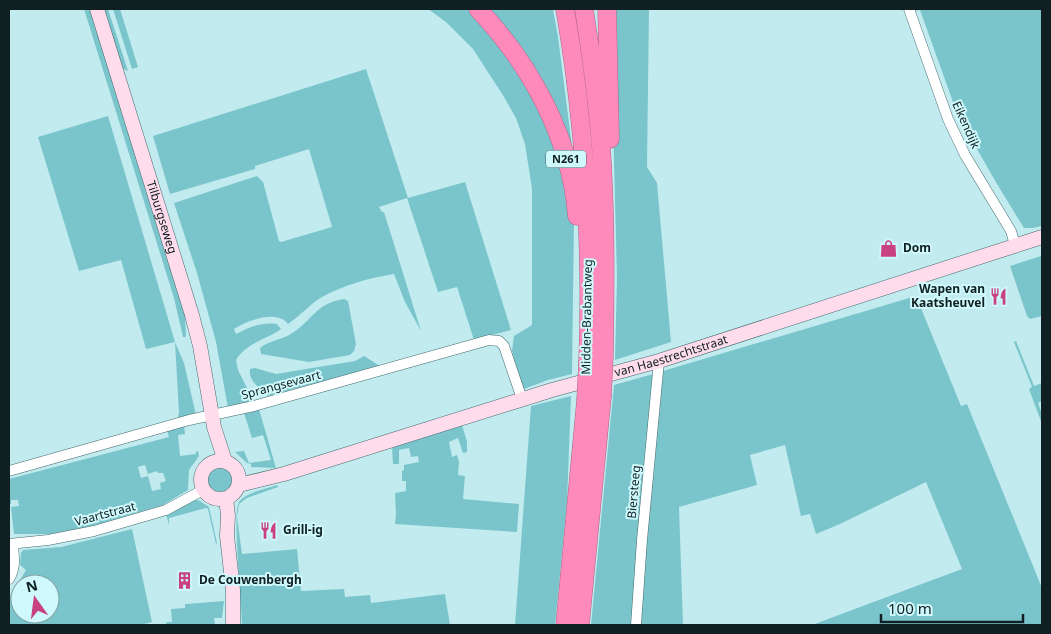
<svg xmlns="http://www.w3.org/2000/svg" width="1051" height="634" viewBox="0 0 1051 634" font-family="'Noto Sans',sans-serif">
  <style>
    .green { fill: #7ac5cb; fill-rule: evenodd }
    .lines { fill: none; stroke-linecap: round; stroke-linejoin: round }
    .street-casing { stroke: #44696d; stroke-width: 11 }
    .secondary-casing { stroke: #44696d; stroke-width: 15 }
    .highway-casing { stroke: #ab6585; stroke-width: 19 }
    .street { stroke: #fff; stroke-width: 10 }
    .secondary { stroke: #ffdceb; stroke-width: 14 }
    .highway { stroke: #fe8abb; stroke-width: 18 }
    .highway-bridge-casing { stroke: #ab6585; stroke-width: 19; stroke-linecap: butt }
    .highway-bridge { stroke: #fe8abb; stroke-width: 18 }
    .labels { text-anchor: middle; stroke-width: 4; stroke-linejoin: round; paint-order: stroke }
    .shield { fill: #cff9fc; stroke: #496163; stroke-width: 1 }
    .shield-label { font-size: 11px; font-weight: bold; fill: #102022 }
    .street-label { font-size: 12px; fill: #102022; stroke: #cff9fc }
    .poi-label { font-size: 12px; font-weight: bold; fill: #102022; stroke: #cff9fc; text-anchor: start }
  </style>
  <rect width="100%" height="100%" fill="#c2ebef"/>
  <path class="green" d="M84,9H92L186,314L185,315L186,337H183L174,298Z
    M103,9H108L128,71L121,68Z
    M113,9H120L138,67L132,69Z
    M428,9H471L510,54L559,149L574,220L572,374L548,380L524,389L522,388L512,351L514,336L532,325V189L525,144L516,118L504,97L473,49L446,22Z
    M482,9H553L558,37L575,170L564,140Z
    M610,9H649L647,167L657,183L671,342L615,360L617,277Z
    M913,9H1042V226L1033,228H1024L997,184L958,116L920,10L914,11Z
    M366,69L408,198L465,182L511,330L474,340L457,287L438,292L407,198L379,207L382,212H384L421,331L405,302L394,274C369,278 344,285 322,297C310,304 300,316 288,324C277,309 246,321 234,329L236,334C250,327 261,322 277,324L281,329C266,340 247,342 236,360L238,370L253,400L228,408L216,342L197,273L174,203L257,176L263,182L279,241L281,242L332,227L309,149L255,166V169L170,194L153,136Z
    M108,116L175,342L184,363L196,415L177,420L179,413L175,342L146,349L121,260L79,271L38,137Z
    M1041,256L1042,258V316L1030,319L1027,316L1010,266Z
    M916,296L961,406L967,404L1042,588V625H812L962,569L926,482L840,524L816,534L810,514L801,516L785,445L750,455L757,485L679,507L683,625H641L648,520L663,371Z
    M344,299L348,301L356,344L354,351L350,355L309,362L261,354L260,348C268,341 280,340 289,335C312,322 315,303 344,299Z
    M1016,341L1034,386L1042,383V401L1038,403L1042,414V424L1029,389L1032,387L1014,342Z
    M364,356L380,366L268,396C261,389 248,381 250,369L255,368L276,374L355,361Z
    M653,374L631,625H591L614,385Z
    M571,396L567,502L555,625H515L531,406Z
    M259,409L276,468L251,467V464L247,463L235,452L244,451L249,463L271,460L263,435L252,438L244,413Z
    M184,424L185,434L178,435L180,456L196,454V452L198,451L199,456L189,470L188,490L163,505L85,528L50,534H14L11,507L19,506L18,500H11V504H9V479L169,437L166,428ZM145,465L148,474L157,471L158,473H163L166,481L160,483L161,489L152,491L148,476L141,478L138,467Z
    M462,425L467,442V452L463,453L458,438L449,442L452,457L457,455L459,462L458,475L465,476L463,499L519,504L517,532L395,524L396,515L395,493L406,491V481H402V471L404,470V465L419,462L418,456L411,457L409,448L399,450V464H393L392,447Z
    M208 480a12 12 0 1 1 24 0a12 12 0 1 1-24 0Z
    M277,485L278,487L247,498L239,504L237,517L242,554L297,549L301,591L344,589L345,597L370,595L371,603L445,594L450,625H242C242,606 232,512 239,502C246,492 266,489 277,485Z
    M194,499L200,501L209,507L217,543L216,544L208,509L206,508L169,518V525L166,514Z
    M132,529L152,622L140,625H9V598L26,570L20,565L21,553L23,550L61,547ZM20,584H50V614H20Z
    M224,601L222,618H214L215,625H165L167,622H172L171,609L185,608V604H187Z"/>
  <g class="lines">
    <defs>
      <path id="street" d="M909,9L948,119L965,155L1011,231L1015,245
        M9,471L189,420L254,406L489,340L499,341L504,346L522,399
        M9,544L48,540L94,531L166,510L203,490
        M9,579C16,568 14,557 13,544
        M636,625L642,540L659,361"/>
      <g id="secondary">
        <path id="s1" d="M97,9L192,315L200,346L214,427L225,461"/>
        <circle cx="220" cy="480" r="19"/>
        <path id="s2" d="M239,485L284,474L552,390L659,361L1042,237"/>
        <path d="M226,499L228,515L227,536L233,590V625"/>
      </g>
      <path id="highway" d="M478,9C531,65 571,138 577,216
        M565,9C585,125 592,244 588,361
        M584,9C593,66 601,124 603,182C606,240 605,298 604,356
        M607,9L610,139
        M565,625L586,400
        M580,625L602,397"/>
    </defs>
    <use href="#street" class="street-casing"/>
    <use href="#secondary" class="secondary-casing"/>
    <use href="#highway" class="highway-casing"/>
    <use href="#street" class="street"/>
    <use href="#secondary" class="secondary"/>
    <use href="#highway" class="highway"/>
    <defs>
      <path id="highway-bridge" d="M602,397L604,356
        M586,400L588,361"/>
    </defs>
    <use href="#highway-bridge" class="highway-bridge-casing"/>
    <use href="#highway-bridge" class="highway-bridge"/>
  </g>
  <defs>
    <symbol id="shop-bare" viewBox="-9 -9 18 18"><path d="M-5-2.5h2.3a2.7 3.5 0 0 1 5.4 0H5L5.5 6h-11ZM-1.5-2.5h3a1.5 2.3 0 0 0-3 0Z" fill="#c84282" stroke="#cff9fc" stroke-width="2.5" paint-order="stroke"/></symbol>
    <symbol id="restaurant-bare" viewBox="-9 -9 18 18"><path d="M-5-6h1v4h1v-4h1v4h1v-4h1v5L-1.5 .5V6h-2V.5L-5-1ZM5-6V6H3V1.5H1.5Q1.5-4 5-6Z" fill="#c84282" stroke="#cff9fc" stroke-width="2.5" paint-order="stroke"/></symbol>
    <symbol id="building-bare" viewBox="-9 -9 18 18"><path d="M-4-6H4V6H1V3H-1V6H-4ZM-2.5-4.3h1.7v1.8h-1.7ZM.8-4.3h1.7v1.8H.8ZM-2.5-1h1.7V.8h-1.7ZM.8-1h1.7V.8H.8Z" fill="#c84282" stroke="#cff9fc" stroke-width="2.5" paint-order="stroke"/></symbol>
  </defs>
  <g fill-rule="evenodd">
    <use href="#shop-bare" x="876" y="236" width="25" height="25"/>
    <use href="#restaurant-bare" x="986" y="284" width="25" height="25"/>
    <use href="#restaurant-bare" x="256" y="518" width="25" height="25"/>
    <use href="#building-bare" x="172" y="568" width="25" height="25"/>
  </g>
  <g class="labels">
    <rect class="shield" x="546" y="150.5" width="40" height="17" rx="4"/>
    <g class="shield-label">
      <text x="566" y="163">N261</text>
    </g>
    <g class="street-label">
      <text transform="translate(966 125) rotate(66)" y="4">Eikendijk</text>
      <text dy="4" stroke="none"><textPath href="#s1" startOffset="218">Tilburgseweg</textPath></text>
      <text transform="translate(587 317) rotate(-89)" y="4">Midden-Brabantweg</text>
      <text dy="4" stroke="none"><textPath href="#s2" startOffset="451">van Haestrechtstraat</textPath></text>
      <text transform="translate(281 385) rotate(-15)" y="4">Sprangsevaart</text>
      <text transform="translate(634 492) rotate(-85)" y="4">Biersteeg</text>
      <text transform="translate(105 514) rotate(-15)" y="4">Vaartstraat</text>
    </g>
    <g class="poi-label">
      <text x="903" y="252">Dom</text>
      <text x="985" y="293" text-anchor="end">Wapen van<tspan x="985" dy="14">Kaatsheuvel</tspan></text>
      <text x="283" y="534">Grill-ig</text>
      <text x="199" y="584">De Couwenbergh</text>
    </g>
  </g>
  <rect width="1051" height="634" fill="none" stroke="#102022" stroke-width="20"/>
  <g transform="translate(35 599) rotate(346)"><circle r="24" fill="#cff9fc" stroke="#83a2a5"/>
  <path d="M0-4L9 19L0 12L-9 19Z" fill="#c84282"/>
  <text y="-8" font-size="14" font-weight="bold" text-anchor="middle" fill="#102022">N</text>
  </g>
  <path d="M881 614v8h142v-8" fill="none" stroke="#102022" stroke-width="2.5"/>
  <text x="888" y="614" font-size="15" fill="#102022" stroke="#cff9fc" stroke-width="4" paint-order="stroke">100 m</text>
</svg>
